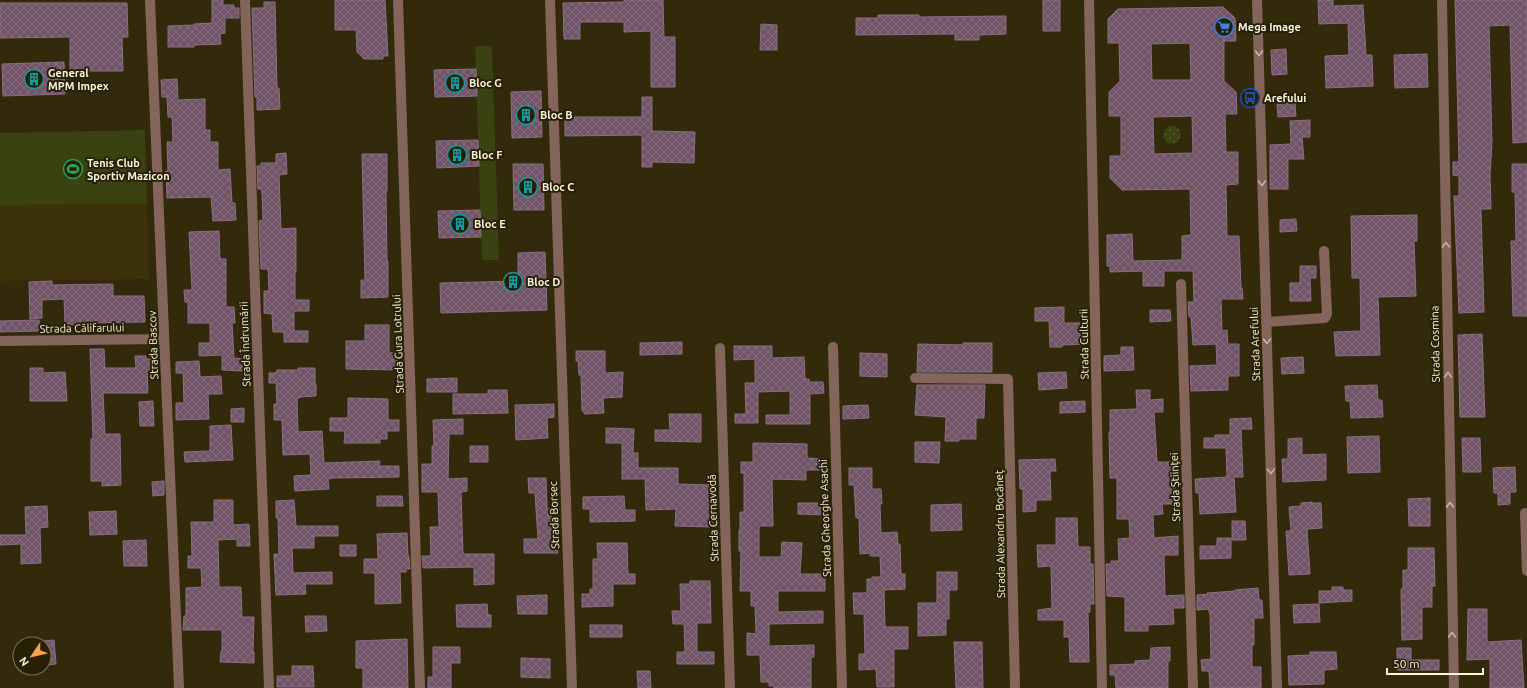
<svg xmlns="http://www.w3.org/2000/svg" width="1527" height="688" viewBox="0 0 1527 688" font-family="Ubuntu,sans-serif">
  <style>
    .built { fill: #3c3109 }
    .green { fill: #394210 }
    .garden { fill: url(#garden-dots) }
    .building { fill: url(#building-cross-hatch); stroke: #8d6f83; fill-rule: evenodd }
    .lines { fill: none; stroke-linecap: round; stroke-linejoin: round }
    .minor { stroke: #84655b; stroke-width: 10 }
    .oneway { stroke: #c5b4a6 }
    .labels { text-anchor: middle; stroke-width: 4; stroke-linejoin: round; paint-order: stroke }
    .poi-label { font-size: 11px; font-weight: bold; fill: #faf5e3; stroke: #282002; text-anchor: start }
    .street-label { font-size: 11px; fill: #faf5e3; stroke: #282002 }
  </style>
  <defs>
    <pattern id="garden-dots" width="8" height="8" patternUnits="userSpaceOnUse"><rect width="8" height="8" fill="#394210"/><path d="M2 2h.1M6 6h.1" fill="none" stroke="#575e33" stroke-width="1.8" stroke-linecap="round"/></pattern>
    <pattern id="building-cross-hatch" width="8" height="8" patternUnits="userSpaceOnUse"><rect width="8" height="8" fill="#715468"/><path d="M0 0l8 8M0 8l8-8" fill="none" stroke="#866d7d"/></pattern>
  </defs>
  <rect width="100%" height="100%" fill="#322a0b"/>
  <path class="built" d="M147,204L149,279L0,281V205Z"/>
  <path class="green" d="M475,46H492L499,260H482Z
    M145,130L147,204L0,205V133Z"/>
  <path class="garden" d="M1163 135a9 9 0 1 1 18 0a9 9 0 1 1-18 0Z"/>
  <path class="building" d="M212,0H223V5H234V8H239V18H225V33L220,34L221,44L194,45V47H168V26L195,25L194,24L212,23Z
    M335,0H385L388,56H383V59H364L357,52L356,30H335Z
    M624,0H663L664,37H675V87H651V31L624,32V22H580V39H564L563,3L624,2Z
    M1043,0H1060V31H1043Z
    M1318,0H1333V6L1363,5L1366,55H1372L1373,86L1326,88L1325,56L1349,55L1348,23L1319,24Z
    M1455,0H1527V142L1513,143L1510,25L1489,26L1492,143L1490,175L1491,209H1481L1484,312L1459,313L1454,196H1459V176L1453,175V162H1459Z
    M264,2H275L277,88H279L280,109L257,110V97H255L252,8H264Z
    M0,3H127L128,37H122L123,71H70V37L0,38Z
    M1223,7L1235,18L1236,41H1224V81L1236,92L1237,114H1225L1226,152H1238V184L1226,185L1227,236H1239L1241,288H1242L1243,299H1221L1222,331L1227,330L1228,344H1239V376H1228V390L1191,391L1190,366L1217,365L1216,344L1193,345L1191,317H1189L1188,302H1194L1193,271H1164V286H1143V271L1110,272V266H1107V235L1132,234L1133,261L1182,260V236L1191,235L1190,189L1122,190L1110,178V156H1121V116H1109V92L1120,81L1119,43H1108V19L1118,9ZM1190,43L1191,80H1152L1151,44ZM1192,116L1193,153L1154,154L1153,117Z
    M878,15H919V17L1006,16V34L979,35V40H955V34L856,35V18H878Z
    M761,24L777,25V50H760Z
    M1286,49L1287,74L1272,75L1271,50Z
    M1427,54L1428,87L1395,88L1394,55Z
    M64,62L65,94L3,96L2,64Z
    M476,69L477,96L435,97L434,70Z
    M177,79L178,100L205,99V130H210V142H218V170L230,169L232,203H235L236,220L213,221L211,197L167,198L166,171H168L167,142H173L172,117H168L167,97H162L161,80Z
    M541,91L542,137L512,138L511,92Z
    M642,97H652V131L695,132L694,163L652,162V167H642V135L565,136V117H642Z
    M1295,103L1296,116L1278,117L1277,104Z
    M1310,120V137H1302L1304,159H1288V189H1270V145L1291,144L1290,121Z
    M478,140L479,166L437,168L436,141Z
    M286,153L287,174L279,175L281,229L296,228V272H295V300H309V311H294V331H308V342H284V332H273L272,314L264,313V291H269L268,269H261L259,221L263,220L262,193L261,189H258L257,166H261V163H276V154Z
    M362,154H387V191H386L387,261H388V297L361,298V280H365Z
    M513,164H543L544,210H514Z
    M1512,164H1527V316H1513L1511,241H1516L1515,192H1512Z
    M480,210L481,237L439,238L438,211Z
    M1417,215V241H1414L1416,296L1378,297L1380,355L1336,356L1334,332L1361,331L1360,278H1352L1351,216Z
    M1296,219L1297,231L1280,232V220Z
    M219,231L220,259H226V307H234L235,323H232L234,358L243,359V371L222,370V355L199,356V343H210V323H188V302H185L184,290H192L189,232Z
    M545,252L547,310L441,313L440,283L518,281V253Z
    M1300,266H1316V278H1310L1311,301H1290V283H1300Z
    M52,281V285L113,284V296H144L145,322L86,323V324L65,325L64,299L42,300V318L30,319L29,282Z
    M1064,307V323H1085V344L1062,345V347H1050L1049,321H1035V308Z
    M1150,310H1170L1171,321L1150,322Z
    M39,320L40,331L0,332V321Z
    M365,325H389V353H398V370L346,369V341H365Z
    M1482,334L1485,417H1460L1458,335Z
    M682,342V354L640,355V343Z
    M963,343H992V372H917L918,344L963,345Z
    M734,346H772V358L804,357L805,379H809V382H823L824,393L810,394V424H766V415H790V391L758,392V423H735V414H746L745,383H755V359L734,360Z
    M1121,347H1133L1134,370L1104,371V356L1121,355Z
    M90,349H104L105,368H136L135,356H146V359H156L157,370H147L148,393H103L105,434H120L121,485L102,486V481H91V439H93Z
    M576,351H605V373L623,372L622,397L603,398L604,413L584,414V411H582L581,375H579L578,361H576Z
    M860,353L887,354V377L860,376Z
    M1303,357L1304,373L1282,374L1281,358Z
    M199,361L200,377L221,376L222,394H208L209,419L176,420V403H184L183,373H176V362Z
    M30,368H43V373L65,372L67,401H30Z
    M298,368H315V384H316V396L300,397V398H297L298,432L322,431L324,463L380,461L379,466H399V477L334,478L328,479L329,489L295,491L294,476L311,475L310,454L283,455L282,420H274V404H277L276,383H269V373H276L277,370H298Z
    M1066,372L1067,388L1039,390L1038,373Z
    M457,378V392H427V379Z
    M917,385H985L984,418H976V439H959V441H945L946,417L915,415Z
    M1377,385L1378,400H1382L1383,417L1351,418L1350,401H1346L1345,386Z
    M488,390H507L508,413L453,414V394H488Z
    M1136,390H1150V400L1163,399V412H1154L1157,462H1171L1172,483H1175L1176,504H1162L1163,514L1153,515L1154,538L1178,536V555H1164L1165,596L1184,595V608H1173L1174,624L1148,625V631H1125V597L1107,596L1106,564H1111V561H1119L1118,539L1130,538L1129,519H1117V478H1110L1109,432H1110V410L1137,409Z
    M348,398L388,399V420H399V431H387V439H380V443H344L345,431H330V418H348Z
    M153,401L154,426H140L139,402Z
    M1085,401V412L1060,413V402Z
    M554,404V417L547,418L548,438L516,440L515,405Z
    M868,405L869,418L843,419V406Z
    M244,408V422H231V409Z
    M669,414H701V442L655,441V430H670Z
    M1251,418L1252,429H1241L1243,477H1234L1236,512L1200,514L1199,493H1196L1195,479L1227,477L1226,448H1204V438H1215V435H1230V419Z
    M463,419V434H449L448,479L467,478V491L461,492L463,554H494V584L474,585V567L423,568L422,556H431L430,527H439L438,492H422V464H432V446H434L433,420Z
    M231,425L233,460L185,462L184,452L210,451V426Z
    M606,428L634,429L633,453H638V468H678V484L713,485V527L675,526L676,509L646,510L645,479H622V443H606Z
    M1379,436L1380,472L1348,473L1347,437Z
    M1302,438V455L1326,454V480L1283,482L1282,459H1288V439Z
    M1462,438H1480L1481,472H1463Z
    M915,442H940L939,463L915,462Z
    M753,443L807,444V458L825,459V470H806V480L772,479L773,526H759V557H781L782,542L802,543L800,574H825V591H778V612L823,611V623L769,624V646L814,645V657H811V688H774V686H769V682H761L760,655H747V633L756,634L755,606H751V591H740L741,551H739V530H740V512H744V473H741V462H753Z
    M470,446H488V462H470Z
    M1055,459L1056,471H1050L1051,500H1036V511L1023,512V489H1020L1019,460Z
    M1515,467L1516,492H1510V504L1498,505V493H1494L1493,468Z
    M849,468H872V489H881L882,504H880L881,533L897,532L898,544H900L901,574H905V589L884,590L885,627H908V649H894V687H877L876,669L859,670V654H865L864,614H854L853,593H867V579H872V577H881L880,556H870V553L860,554L859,518H856L854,485H849Z
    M528,478H546L547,509H551L552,539H557L558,553H524V539H538L535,493H529Z
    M164,481V495L153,496L152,482Z
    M377,496H402L403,506H377Z
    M624,496L625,510H635V521L590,522V509H583V497Z
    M1430,498V526H1409L1408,499Z
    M214,500H233V525L249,524L250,546H237V539L218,540L219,587H241L242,617H254L253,652H254V663L220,662L221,651H222V630H183L184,616H186V588L202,587L201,568H188V556H192L191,522H214Z
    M294,500L296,526H338V536H314V548H292L293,573L332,572V584H305L306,594L276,595L274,554H279L278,518H276V501Z
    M1312,502V503H1321L1322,528L1307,529L1310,574L1289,575L1286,531H1291L1289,507L1301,506V503Z
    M798,503H827V515L798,514Z
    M961,504L962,530L931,531V505Z
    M47,506L48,527L40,528L41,563L21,564V544L0,545V535H26L25,507Z
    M116,511L117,534L90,535L89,512Z
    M1056,518H1077L1078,547H1090V564H1093L1094,604H1090V612H1088L1089,662H1070L1069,637H1064V620H1038V610L1052,608L1051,566L1038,567L1037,545H1056Z
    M1232,521H1245L1246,540H1232Z
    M407,533L408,556H409L410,569H406V572H400L401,603L375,604V573H364V559H378L377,534Z
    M1217,538H1231V558L1200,559V546H1217Z
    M146,540L147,566H124L123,541Z
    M597,543H627L628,574H635V584H613V606L582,607V594H590V589H593V559H598Z
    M340,545H356V556H340Z
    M1408,548H1434L1435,586H1432V607H1422V639L1402,640L1401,589H1403V570H1408Z
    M937,572H957V590H949V619H946V635L918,636V603H937Z
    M690,581H710L711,623H697V652H714V664H677V652H685L684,624H673L672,611H681L680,584H690Z
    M1332,587H1343V590H1352V601L1319,603V591H1332Z
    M1258,588L1259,600H1262L1263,618H1254V645H1252V667H1261V688H1210L1209,671H1202L1201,660L1211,659L1210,613H1209V609L1197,610V595L1208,594L1207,593L1235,591V590Z
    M547,595V614H518L517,596Z
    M487,604L488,615H491V627H457L456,605Z
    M1319,604L1320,622L1294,623L1293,605Z
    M1468,609H1487V642L1521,640L1524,688H1490V659L1467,660Z
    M305,616H326L327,631L306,632Z
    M590,625H622V637H590Z
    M407,639L408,688H363V668H356V641Z
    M54,640L56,664L44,665V641Z
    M954,642H982L983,688H956Z
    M433,647H460V663H451V688H428V677H433Z
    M1170,647V661H1168V688H1116L1115,675H1110V665L1135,664V661L1150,660L1151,648Z
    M1397,648H1411V660H1439V670H1397Z
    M1310,652H1336L1337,669L1324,670V684L1289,685L1288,656L1310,655Z
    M521,658L550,659V678L521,677Z
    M292,666H313L314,687H277V676H292Z
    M637,671H650L651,688H638Z"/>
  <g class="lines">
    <path class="minor" d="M150,0L179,688
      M245,0L269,688
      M398,0L420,688
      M550,0L572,688
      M1089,0L1102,688
      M1257,0L1277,688
      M1442,0L1454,688
      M1181,284L1193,688
      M1266,322L1325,318L1327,314L1324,251
      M0,341L164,339
      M833,347L842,688
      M720,348L730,688
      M915,378L1008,379L1015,688
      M1525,513L1527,571"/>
  </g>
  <defs><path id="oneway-chevron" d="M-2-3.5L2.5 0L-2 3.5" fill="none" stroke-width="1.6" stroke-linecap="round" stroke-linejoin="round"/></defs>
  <g class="oneway">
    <use href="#oneway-chevron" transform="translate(1259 53) rotate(88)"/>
    <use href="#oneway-chevron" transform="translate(1262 183) rotate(88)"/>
    <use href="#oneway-chevron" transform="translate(1446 245) rotate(-91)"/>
    <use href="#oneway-chevron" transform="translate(1267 341) rotate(88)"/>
    <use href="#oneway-chevron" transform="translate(1448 375) rotate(-91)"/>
    <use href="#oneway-chevron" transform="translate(1271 471) rotate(88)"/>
    <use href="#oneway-chevron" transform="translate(1450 505) rotate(-91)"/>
    <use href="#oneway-chevron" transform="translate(1452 635) rotate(-91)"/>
  </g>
  <defs>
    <symbol id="supermarket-ring" viewBox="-11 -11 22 22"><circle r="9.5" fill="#282002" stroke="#3f7fe0" stroke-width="1.5"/><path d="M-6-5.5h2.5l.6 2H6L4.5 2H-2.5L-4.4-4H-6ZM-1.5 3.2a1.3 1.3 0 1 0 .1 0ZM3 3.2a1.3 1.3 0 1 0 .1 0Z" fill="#3f7fe0"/></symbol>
    <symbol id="building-ring" viewBox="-11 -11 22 22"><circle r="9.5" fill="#282002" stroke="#0f9aa8" stroke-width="1.5"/><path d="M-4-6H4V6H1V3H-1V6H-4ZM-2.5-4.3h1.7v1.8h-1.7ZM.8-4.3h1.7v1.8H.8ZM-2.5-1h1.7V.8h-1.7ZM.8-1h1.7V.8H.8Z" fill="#0f9aa8"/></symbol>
    <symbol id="bus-ring" viewBox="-11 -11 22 22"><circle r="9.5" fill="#282002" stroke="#1a4fb4" stroke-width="1.5"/><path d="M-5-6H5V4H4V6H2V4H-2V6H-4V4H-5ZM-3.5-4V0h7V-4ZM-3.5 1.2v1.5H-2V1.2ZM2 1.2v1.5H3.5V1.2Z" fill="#1a4fb4"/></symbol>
    <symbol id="stadium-ring" viewBox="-11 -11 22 22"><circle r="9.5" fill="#282002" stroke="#2e9e5b" stroke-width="1.5"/><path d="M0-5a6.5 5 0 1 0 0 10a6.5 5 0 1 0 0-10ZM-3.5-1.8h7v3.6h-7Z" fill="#2e9e5b"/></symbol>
  </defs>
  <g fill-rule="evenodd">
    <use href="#supermarket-ring" x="1213" y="16" width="22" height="22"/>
    <use href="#building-ring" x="23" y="68" width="22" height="22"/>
    <use href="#building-ring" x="444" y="72" width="22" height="22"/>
    <use href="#bus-ring" x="1239" y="87" width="22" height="22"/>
    <use href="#building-ring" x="515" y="104" width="22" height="22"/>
    <use href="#building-ring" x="446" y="144" width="22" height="22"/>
    <use href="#stadium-ring" x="62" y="158" width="22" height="22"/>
    <use href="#building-ring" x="517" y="176" width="22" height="22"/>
    <use href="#building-ring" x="449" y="213" width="22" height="22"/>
    <use href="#building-ring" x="502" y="271" width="22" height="22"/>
  </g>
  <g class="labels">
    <g class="poi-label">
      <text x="1238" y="31">Mega Image</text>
      <text x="48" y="77">General<tspan x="48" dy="13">MPM Impex</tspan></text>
      <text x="469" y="87">Bloc G</text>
      <text x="1264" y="102">Arefului</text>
      <text x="540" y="119">Bloc B</text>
      <text x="471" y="159">Bloc F</text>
      <text x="87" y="167">Tenis Club<tspan x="87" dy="13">Sportiv Mazicon</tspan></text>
      <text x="542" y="191">Bloc C</text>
      <text x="474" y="228">Bloc E</text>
      <text x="527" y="286">Bloc D</text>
    </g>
    <g class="street-label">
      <text transform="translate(82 328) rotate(-1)" y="4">Strada Călifarului</text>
      <text transform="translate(245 344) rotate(-92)" y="4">Strada Îndrumării</text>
      <text transform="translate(398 344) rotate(-92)" y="4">Strada Gura Lotrului</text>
      <text transform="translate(1084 344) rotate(-91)" y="4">Strada Culturii</text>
      <text transform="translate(1255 344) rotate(-92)" y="4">Strada Arefului</text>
      <text transform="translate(1435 344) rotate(-91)" y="4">Strada Cosmina</text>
      <text transform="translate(153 345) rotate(-92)" y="4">Strada Bascov</text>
      <text transform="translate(1175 487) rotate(-92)" y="4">Strada Științei</text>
      <text transform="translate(554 515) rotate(-92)" y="4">Strada Borsec</text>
      <text transform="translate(713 518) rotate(-92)" y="4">Strada Cernavodă</text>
      <text transform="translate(825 518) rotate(-92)" y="4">Strada Gheorghe Asachi</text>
      <text transform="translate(1000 534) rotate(-91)" y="4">Strada Alexandru Bocăneț</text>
    </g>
  </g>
  <g transform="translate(32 656) rotate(235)"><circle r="19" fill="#282002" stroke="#7c755c"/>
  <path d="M0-3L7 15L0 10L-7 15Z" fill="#fa9f4e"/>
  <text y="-6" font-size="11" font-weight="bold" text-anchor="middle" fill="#faf5e3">N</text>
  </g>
  <path d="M1387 668v6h96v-6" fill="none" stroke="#faf5e3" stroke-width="2"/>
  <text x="1393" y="668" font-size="12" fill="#faf5e3" stroke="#282002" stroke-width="3" paint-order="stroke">50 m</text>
</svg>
